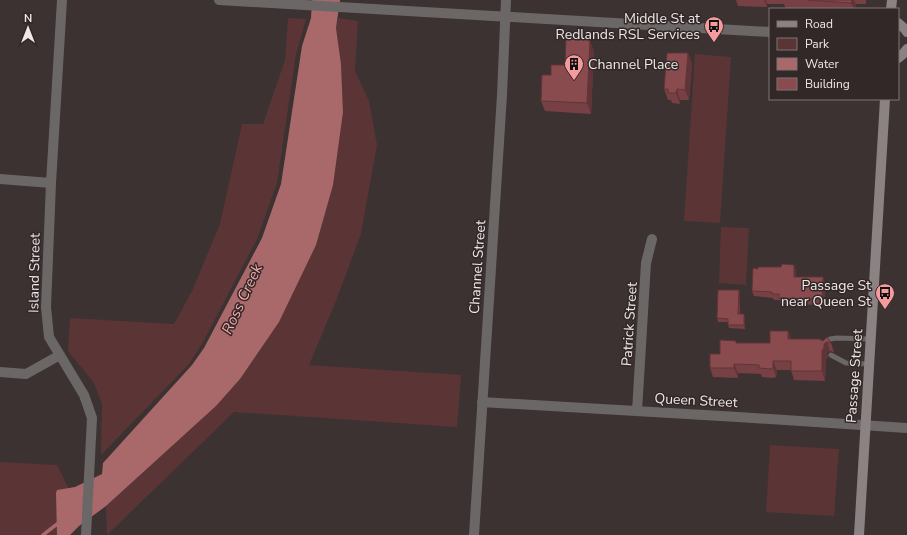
<svg xmlns="http://www.w3.org/2000/svg" width="907" height="535" viewBox="0 0 907 535" font-family="'Nunito Sans',sans-serif">
  <style>
    .green { fill: #5b3436 }
    .water { fill: #a9686a }
    .lines { fill: none; stroke-linecap: round; stroke-linejoin: round }
    .stream { stroke: #a9686a; stroke-width: 3.5 }
    .lane { stroke: #6c6767; stroke-width: 5 }
    .street { stroke: #6c6767; stroke-width: 10 }
    .secondary { stroke: #8b8383; stroke-width: 10 }
    .wall { fill: #774044 }
    .shaded-wall { fill: #613437 }
    .building { fill: #8a4b4f; stroke: #613437 }
    .labels { text-anchor: middle; stroke-width: 3; stroke-linejoin: round; paint-order: stroke }
    .poi-label { font-size: 14px; fill: #efe8e8; stroke: #322828; text-anchor: end }
    .street-label { font-size: 14px; fill: #efe8e8; stroke: #322828 }
    .water-label { font-size: 15px; font-style: italic; fill: #f8abad; stroke: #322828 }
  </style>
  <rect width="100%" height="100%" fill="#3c3232"/>
  <path class="green" d="M288,18L306,19L296,54L277,183L257,239L202,344L189,364L101,455L102,404L94,383L68,351L70,318L174,324L192,291L220,224L242,124H263L285,60Z
    M338,18L358,21L355,71L369,101L377,145L361,234L336,301L309,365L461,375L457,427L234,412L107,535L106,506L216,406L240,379L343,112L341,64L336,28Z
    M695,54L731,57L720,223L684,221Z
    M721,227L749,228L746,285L719,283Z
    M770,445L839,449L834,516L766,512Z
    M0,462L57,465L69,489L57,490V535H0Z"/>
  <path class="water" d="M312,0H340L336,28L341,64L343,112L333,185L316,245L279,322L240,379L216,406L106,506L79,526L70,535H57L56,493L57,490L75,487L102,474L103,463L192,365L204,348L262,238L281,184L302,46L311,18Z"/>
  <g class="lines">
    <path class="stream" d="M43,535L61,521"/>
    <path class="lane" d="M826,345V342L830,339L837,338L871,339
      M831,355L846,363L869,364"/>
    <path class="street" d="M62,0L51,183L46,307L49,337L84,395L92,418L86,535
      M219,0L770,32
      M0,179L51,183
      M0,372L26,374L60,355
      M482,402L738,417L907,428
      M637,411L646,263L652,239
      M474,535L502,95L506,0"/>
    <path class="secondary" d="M891,9L892,0
      M898,23L905,29L907,32
      M898,58L903,54L907,49
      M859,535L885,99"/>
  </g>
  <path class="wall" d="M736,0H866V4H856L855,9H786L784,4H767V7L738,6Z
    M594,51L591,114L545,111L541,101L551,75L565,65Z
    M688,53L692,64L689,100H680V104L672,103L671,100H668L664,89Z
    M758,269L796,270V277L825,283L824,305L781,304L780,300H774L773,298L754,296L752,291Z
    M739,290L740,294V314L745,318V329L729,328L728,325V322H718L717,318Z
    M788,331L791,339L823,341L831,343L834,352L830,351L827,353L828,357L826,359L825,381L794,380L791,370H777L776,377L773,378L762,377L761,374L738,373V378L713,377L710,368L720,354L736,343H770Z"/>
  <path class="shaded-wall" d="M764,0H766L767,4V7Z
    M852,0H854L856,4L855,9H854L851,3Z
    M590,40L594,51L591,114L587,103Z
    M688,53L692,64L689,100L685,90Z
    M677,89L680,100V104L676,93Z
    M794,265L796,270V282L794,277Z
    M823,277L825,283L824,305L822,299Z
    M739,290L740,294L739,317L738,314Z
    M744,314L745,318V329L744,325Z
    M788,331L791,340L788,339Z
    M827,342L830,351L827,353L828,357L826,359L825,381L822,371V350L824,344Z
    M773,361L777,370L776,377L773,368Z
    M734,364L738,373V378L734,368Z"/>
  <path class="building" d="M808,0H852L851,3Z
    M566,39L590,40L587,103L541,101L542,75H551V65H565Z
    M667,53H688L685,90L677,89L676,93H668V89H664Z
    M782,264L794,265V277H823L822,299L779,298V294H772V292L752,291L753,268L758,269V267H781Z
    M718,290H739L738,314H744V325H728V319L717,318Z
    M770,331H788V339H819L823,341L827,337L831,343L827,342L824,344V348L822,350V371H791V361H773V368L770,369L759,368V365L734,364V368H710V354H720V340L736,341V343H770Z"/>
  <defs>
    <symbol id="bus-pin" viewBox="-11 -11 22 30"><path d="M0 17L-7.5 6A9.5 9.5 0 1 1 7.5 6Z" fill="#f59b9e" stroke="#322828"/><path d="M-5-6H5V4H4V6H2V4H-2V6H-4V4H-5ZM-3.5-4V0h7V-4ZM-3.5 1.2v1.5H-2V1.2ZM2 1.2v1.5H3.5V1.2Z" fill="#111"/></symbol>
    <symbol id="building-pin" viewBox="-11 -11 22 30"><path d="M0 17L-7.5 6A9.5 9.5 0 1 1 7.5 6Z" fill="#f59b9e" stroke="#322828"/><path d="M-4-6H4V6H1V3H-1V6H-4ZM-2.5-4.3h1.7v1.8h-1.7ZM.8-4.3h1.7v1.8H.8ZM-2.5-1h1.7V.8h-1.7ZM.8-1h1.7V.8H.8Z" fill="#111"/></symbol>
  </defs>
  <g fill-rule="evenodd">
    <use href="#bus-pin" x="703" y="15" width="22" height="30"/>
    <use href="#building-pin" x="563" y="53" width="22" height="30"/>
    <use href="#bus-pin" x="874" y="282" width="22" height="30"/>
  </g>
  <g class="labels">
    <g class="poi-label">
      <text x="700" y="23">Middle St at<tspan x="700" dy="16">Redlands RSL Services</tspan></text>
      <text x="588" y="69" text-anchor="start">Channel Place</text>
      <text x="871" y="290">Passage St<tspan x="871" dy="16">near Queen St</tspan></text>
    </g>
    <g class="street-label">
      <text transform="translate(477 267) rotate(-86)" y="5">Channel Street</text>
      <text transform="translate(34 273) rotate(-89)" y="5">Island Street</text>
      <text transform="translate(629 324) rotate(-86)" y="5">Patrick Street</text>
      <text transform="translate(854 376) rotate(-86)" y="5">Passage Street</text>
      <text transform="translate(696 400) rotate(3)" y="5">Queen Street</text>
    </g>
    <g class="water-label">
      <text transform="translate(242 299) rotate(-65)" y="5">Ross Creek</text>
    </g>
  </g>
  <rect x="769" y="8" width="130" height="92" fill="#322828" stroke="#7e7575"/>
  <rect x="777" y="21" width="20" height="6" fill="#8b8383" stroke="#7e7575"/>
  <text x="805" y="28" font-size="12" fill="#efe8e8">Road</text>
  <rect x="777" y="38" width="20" height="12" fill="#5b3436" stroke="#7e7575"/>
  <text x="805" y="48" font-size="12" fill="#efe8e8">Park</text>
  <rect x="777" y="58" width="20" height="12" fill="#a9686a" stroke="#7e7575"/>
  <text x="805" y="68" font-size="12" fill="#efe8e8">Water</text>
  <rect x="777" y="78" width="20" height="12" fill="#8a4b4f" stroke="#7e7575"/>
  <text x="805" y="88" font-size="12" fill="#efe8e8">Building</text>
  <g transform="translate(28 28)" stroke="#322828" stroke-width="3" paint-order="stroke">
  <path d="M0-3L7 15L0 10L-7 15Z" fill="#efe8e8"/>
  <text y="-6" font-size="11" font-weight="bold" text-anchor="middle" fill="#efe8e8">N</text>
  </g>
</svg>
